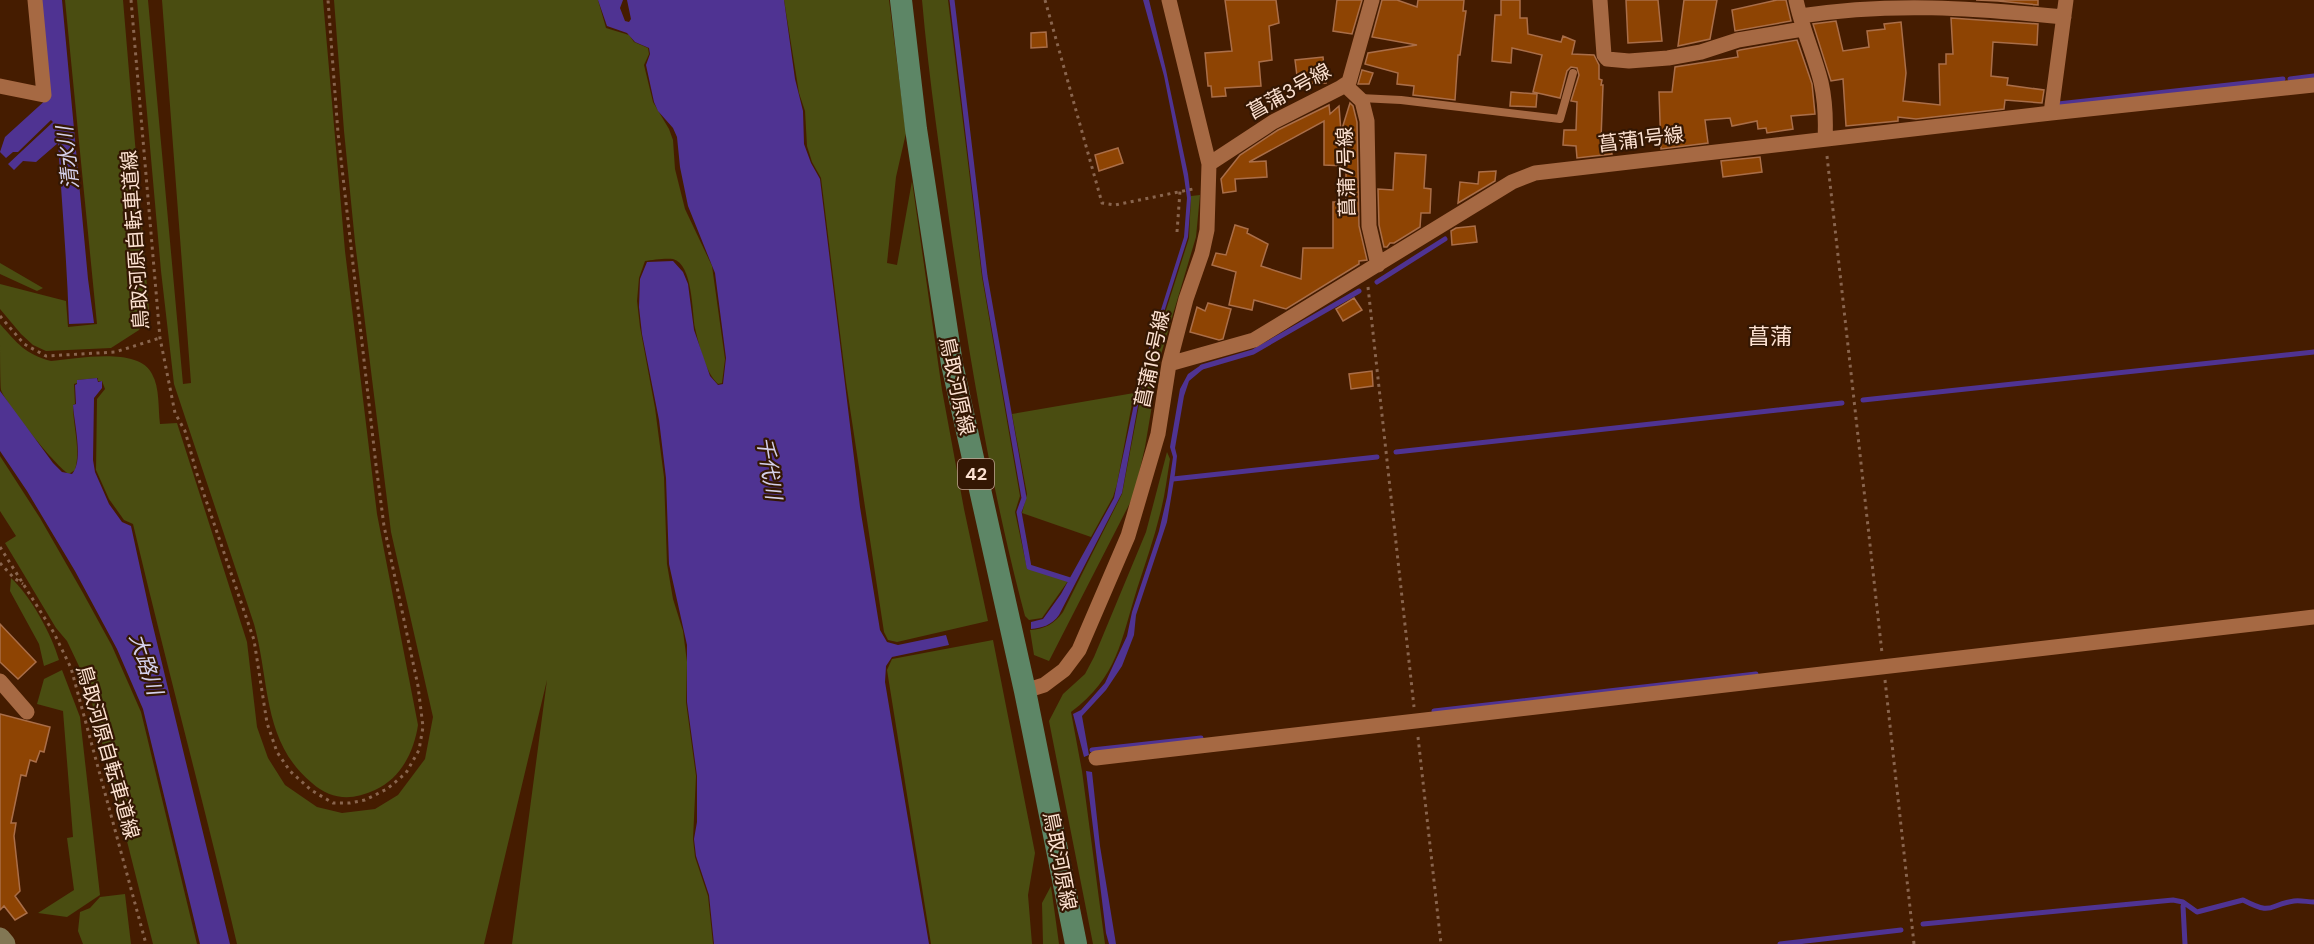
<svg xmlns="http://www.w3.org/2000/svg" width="2314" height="944" viewBox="0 0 2314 944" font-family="'DM Sans','Noto Sans JP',sans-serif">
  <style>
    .green { fill: #4a4d11 }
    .water { fill: #4f3392 }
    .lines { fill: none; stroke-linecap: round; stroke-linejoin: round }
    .stream { stroke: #4f3392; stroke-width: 5 }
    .building { fill: #8e4403; stroke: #aa6e48; stroke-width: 1.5 }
    .path { stroke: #89654e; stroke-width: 3; stroke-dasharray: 3 4.5; stroke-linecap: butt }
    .lane { stroke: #a66943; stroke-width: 8 }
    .street { stroke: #a66943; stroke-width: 15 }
    .secondary { stroke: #827754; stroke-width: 21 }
    .primary { stroke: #5d8666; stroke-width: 22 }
    .labels { text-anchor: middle; stroke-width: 4.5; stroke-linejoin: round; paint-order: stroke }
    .shield { fill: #341703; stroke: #c0a493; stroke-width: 1.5 }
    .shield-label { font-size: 18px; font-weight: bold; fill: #fce1d1 }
    .street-label { font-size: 20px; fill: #fce1d1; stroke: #341703 }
    .water-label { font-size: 21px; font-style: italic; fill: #d4d0ea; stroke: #341703 }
    .quarter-label { font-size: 22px; fill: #fce1d1; stroke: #341703 }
  </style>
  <rect width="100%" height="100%" fill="#451c00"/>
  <path class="green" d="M65,0H123L149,310L139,330L111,348L46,351L33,345L21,334L0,309V284L66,301L68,327L97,324Z
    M137,0H148L183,384L191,383L162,0H323L345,251L377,514L418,725C414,752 401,778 375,790C352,801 331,800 312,783C262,742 270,681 254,624L174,384L161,271Z
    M334,0H598L606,28L629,35L634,42L648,48L649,54L644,65L653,102L669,129L673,140L675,169L685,209L712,266L725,359L722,383L718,384C705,372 699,345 695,328C692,313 693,264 673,259C665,258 652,260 645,261L639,278L637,301L640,327L655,408L664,477L667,564L673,599L683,631L687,662L686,702L696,776L693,839L695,857L708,896L713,944H512L547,680L484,944H237C204,803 166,664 133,524L124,520L109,499L96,470L97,399L105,389L102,381H98V378L77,380V383L74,384L75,404L73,405C73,427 81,449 75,470L69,474C57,468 6,404 1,390C0,380 0,338 0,324C18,344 25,354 51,361C76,359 139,346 152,374C160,388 158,409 160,424L177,423L247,642L257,727L268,758L285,785L317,807L342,813L375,809L398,795L425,759L433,717L391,532L355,242L344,131Z
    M784,0H889L906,133L896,177L887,263L897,265L912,181L942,390L964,509L988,621L897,642L888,640L884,632L846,382L821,178L812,162L807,146L805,111L799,93Z
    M922,0H948L982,277L1020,496L1015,512L1027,568L1068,581L1042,618L1029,620L1025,616C992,493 971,366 952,240C941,160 929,80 922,0Z
    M1200,195L1196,237L1160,358L1145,447L1134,495L1049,661L1034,655L1030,630C1045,629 1054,624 1063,612L1122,494L1144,379L1189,238L1191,196Z
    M0,263L43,288L37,291L0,274Z
    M1134,393L1117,484L1113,497L1091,537L1022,513L1027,494L1012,414Z
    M1167,452L1170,459C1167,477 1165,496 1160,514C1154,539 1145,564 1137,589C1121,640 1118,677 1071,712L1082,771L1105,944H1093L1049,721L1063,694L1085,674L1094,657L1146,532Z
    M0,456L40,518L83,593L112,646L141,712L197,944H153L87,683L67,641L56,628L5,543L16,536L0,511Z
    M11,578C30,595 52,635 59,660L44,666L39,644L10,591Z
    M993,640L1035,853L1028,895L1032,944H931L887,670L892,659Z
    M62,670L80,717L100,895L67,917L38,913L74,890L67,838L73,837L63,711L37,704L44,679Z
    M1051,886L1059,944H1043L1042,903Z
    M125,894L131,944H83L78,931L80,912L90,908L100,897Z"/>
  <path class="water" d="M40,0H62L88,279L94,323L69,324C67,264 62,203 58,143L36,162L23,161L14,170L8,164L53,122L51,120L18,152H13L6,158L0,152L5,137L49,97Z
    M598,0H623L620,8L625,21L629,22L631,19L627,0H784L795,79L803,111L804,144L811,163L820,179L860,507L880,630L887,642L898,645L946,635L949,645L892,657L886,666L885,682L929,944H714L709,895L696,856L694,839L697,822V776L687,702V645L669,564L666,478L659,420L642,334L639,307L640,279L647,262L673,261L683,272L688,284L694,330L710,376L718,385L723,384L726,358L715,273L688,206L680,167L677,137L673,128L658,111L654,102L646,65L650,54L649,48L635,42L627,33L607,26Z
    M1143,0H1149L1166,70L1188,174L1191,198L1188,237L1143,378L1122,493L1059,615C1052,625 1042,628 1031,629V622L1043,619L1061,594L1114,498L1140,376L1184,237L1187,198L1184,177L1164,76Z
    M1201,365H1208L1189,381L1184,396L1175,448L1177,456L1175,474L1167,522L1136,615L1134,635L1122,666L1106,690L1082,716L1089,755L1084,757L1073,714L1081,710L1105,683L1127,636L1132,612L1159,531L1167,497L1173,457L1170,447L1180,389L1188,374Z
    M97,378L98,382L102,381V388L94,398L93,460L95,472L109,504L122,522L131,526L151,618L230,944H200L143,709L117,649L75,571L27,491L0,451V391L53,463L62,472L72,474C84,461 74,423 73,405L76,404L75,385L77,384V380Z
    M1086,771L1092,772L1100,846L1116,944H1109L1106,933Z"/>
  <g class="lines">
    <path class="stream" d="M952,0L985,276L1024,498L1019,512L1029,567L1073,581
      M2290,79L2314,76
      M2058,104L2283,79
      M1377,282L1445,239
      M1202,367L1253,352L1359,291
      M1863,400L2314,352
      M1396,452L1842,403
      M1173,479L1377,457
      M1434,711L1756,674
      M1092,750L1201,738
      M2183,906L2185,944
      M1923,924L2173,900L2183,902L2197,912L2243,900C2274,916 2267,905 2294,901C2300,900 2308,902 2314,902
      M1780,944L1901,930"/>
  </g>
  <path class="building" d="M1225,0H1276L1279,23L1269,26L1272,60L1259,62L1261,86L1225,88L1226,96L1212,97L1211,86H1208L1205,53L1232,51Z
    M1337,0H1362L1352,34L1333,31Z
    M1382,0H1397L1417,7L1418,0H1464L1463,11H1466L1460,55H1458L1455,100L1413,95L1414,86L1397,84L1398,73L1365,64L1368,53L1417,45L1372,37Z
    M1501,0H1520V18H1527L1528,34L1561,42L1563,36L1575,41L1572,54L1594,55L1599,65V79L1602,80L1601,85H1603L1601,139L1609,137L1612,154L1577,158L1576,146L1563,145L1564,130H1576L1577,102L1571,101L1579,75L1577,68L1571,67L1567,71L1560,98L1533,92L1542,55L1512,48L1511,63L1492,61L1495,15H1501Z
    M1626,0H1658L1662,41L1628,43Z
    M1684,0H1717L1710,39L1678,46Z
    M1777,0H1786L1791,21L1735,31L1732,10Z
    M1976,0H2038V5L1998,1Z
    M1951,18L2038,24L2037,45L1993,42L1991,76L2008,78L2007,85L2044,90L2042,103L2005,100L2004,109L1916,119L1898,117V121L1846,126L1843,79L1831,81L1813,24L1836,21L1843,51L1869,47L1867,31L1885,29L1884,24L1901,22L1906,73L1903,101L1940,105L1939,64H1946V54H1953Z
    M1046,32L1047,47L1031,48V33Z
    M1797,40L1812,84L1815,114L1791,116L1793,129L1767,133L1766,128L1758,129L1757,121L1732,126L1730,118L1705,120L1708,143L1661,149L1659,92H1672L1675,67L1738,57L1737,51L1740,50Z
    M1323,57L1326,83L1298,84L1295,60Z
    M1362,70L1373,73L1369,84H1358Z
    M1511,92L1537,94L1536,107L1510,106Z
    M1350,103L1353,106L1357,122L1359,226L1367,260L1359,261V264L1286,309L1254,300L1252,310L1229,305L1236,272L1212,265L1216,253L1226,255L1235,225L1248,229L1247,233L1268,244L1261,266L1301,279L1303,248H1333V202H1346V166L1324,165V121L1249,162L1266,161L1267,177L1235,179L1236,191L1223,193L1221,179L1240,155L1278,130L1329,105L1330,114L1339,106L1341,132Z
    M1118,148L1123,163L1099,171L1095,155Z
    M1395,153L1426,155L1424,188L1431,189L1430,213H1421L1420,227L1394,243H1390L1387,247H1384L1379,225L1378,189L1393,190Z
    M1760,157L1762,172L1723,177L1721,161Z
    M1496,171L1495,181L1458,203L1460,182L1478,184L1479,172Z
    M1475,226L1477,242L1452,245L1451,231L1456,228Z
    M1354,298L1362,310L1343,321L1336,309Z
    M1208,303L1231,309L1223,339L1219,340L1190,332L1197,307L1205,311Z
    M1372,371L1373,386L1351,389L1349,374Z
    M0,624L36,662L18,679L0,662Z
    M0,714L50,727L44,752L40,751L36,762L30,760L26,776L21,775L11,823H16L14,836L20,891L15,896L27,913L15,920L4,906L0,910Z"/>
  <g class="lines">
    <path class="path" d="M131,0L160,338L175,413L185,431L197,474L254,640L267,723L277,752L290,771L311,790L333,803H350L365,800L387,789L406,773L419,750L423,727L418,686L384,526L376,465L338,133L328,0
      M1045,0L1102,203L1115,205L1193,189
      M1827,156L1882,653
      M1177,232L1180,191
      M1368,287L1414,707
      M0,316L24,344L46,356L115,352L160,338
      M0,547L54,633L71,668L146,944
      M0,563L14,578L23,584
      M1885,680L1914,944
      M1418,737L1441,944"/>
    <path class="lane" d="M1360,98L1401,100L1560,119L1573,73"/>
    <path class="street" d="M1600,0L1604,55L1607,59L1629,61L1668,58L1701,52L1738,40L1803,29
      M1796,0C1802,29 1814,54 1821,82C1825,100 1826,120 1825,139
      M1800,16C1892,2 1972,8 2064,17
      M1345,85L1362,101L1367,121L1369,226L1378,265
      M0,86L44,95L35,0
      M2051,113L2314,85
      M1209,164L1273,122L1340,88L1349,82L1372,0
      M1169,364L1254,340L1512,182L1535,173L2051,113L2066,0
      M0,681L27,712
      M1025,691L1044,685L1064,670L1079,650L1128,536L1158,434L1169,364L1186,299L1202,253L1207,230L1209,164L1169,0
      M1096,758L2314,617"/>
    <path class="secondary" d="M0,938L5,944"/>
    <path class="primary" d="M901,0L916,129L952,364L1025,691L1076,944"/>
  </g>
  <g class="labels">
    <rect class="shield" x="958" y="459" width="36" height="30" rx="4.5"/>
    <g class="shield-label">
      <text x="976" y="480">42</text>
    </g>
    <g class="street-label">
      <text transform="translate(1289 91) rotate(-29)" y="7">菖蒲3号線</text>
      <text transform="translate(1641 139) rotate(-7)" y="7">菖蒲1号線</text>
      <text transform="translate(1346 172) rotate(-92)" y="7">菖蒲7号線</text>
      <text transform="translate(135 240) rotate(-94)" y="7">鳥取河原自転車道線</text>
      <text transform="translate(1152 359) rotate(-78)" y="7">菖蒲16号線</text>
      <text transform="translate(957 386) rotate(78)" y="7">鳥取河原線</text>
      <text transform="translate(108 752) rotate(74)" y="7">鳥取河原自転車道線</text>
      <text transform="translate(1060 861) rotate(79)" y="7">鳥取河原線</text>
    </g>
    <g class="water-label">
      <text transform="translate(68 158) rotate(-96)" y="7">清水川</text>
      <text transform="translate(769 468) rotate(81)" y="7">千代川</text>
      <text transform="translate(146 664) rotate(72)" y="7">大路川</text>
    </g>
    <g class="quarter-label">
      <text x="1770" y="344">菖蒲</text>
    </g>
  </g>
</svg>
